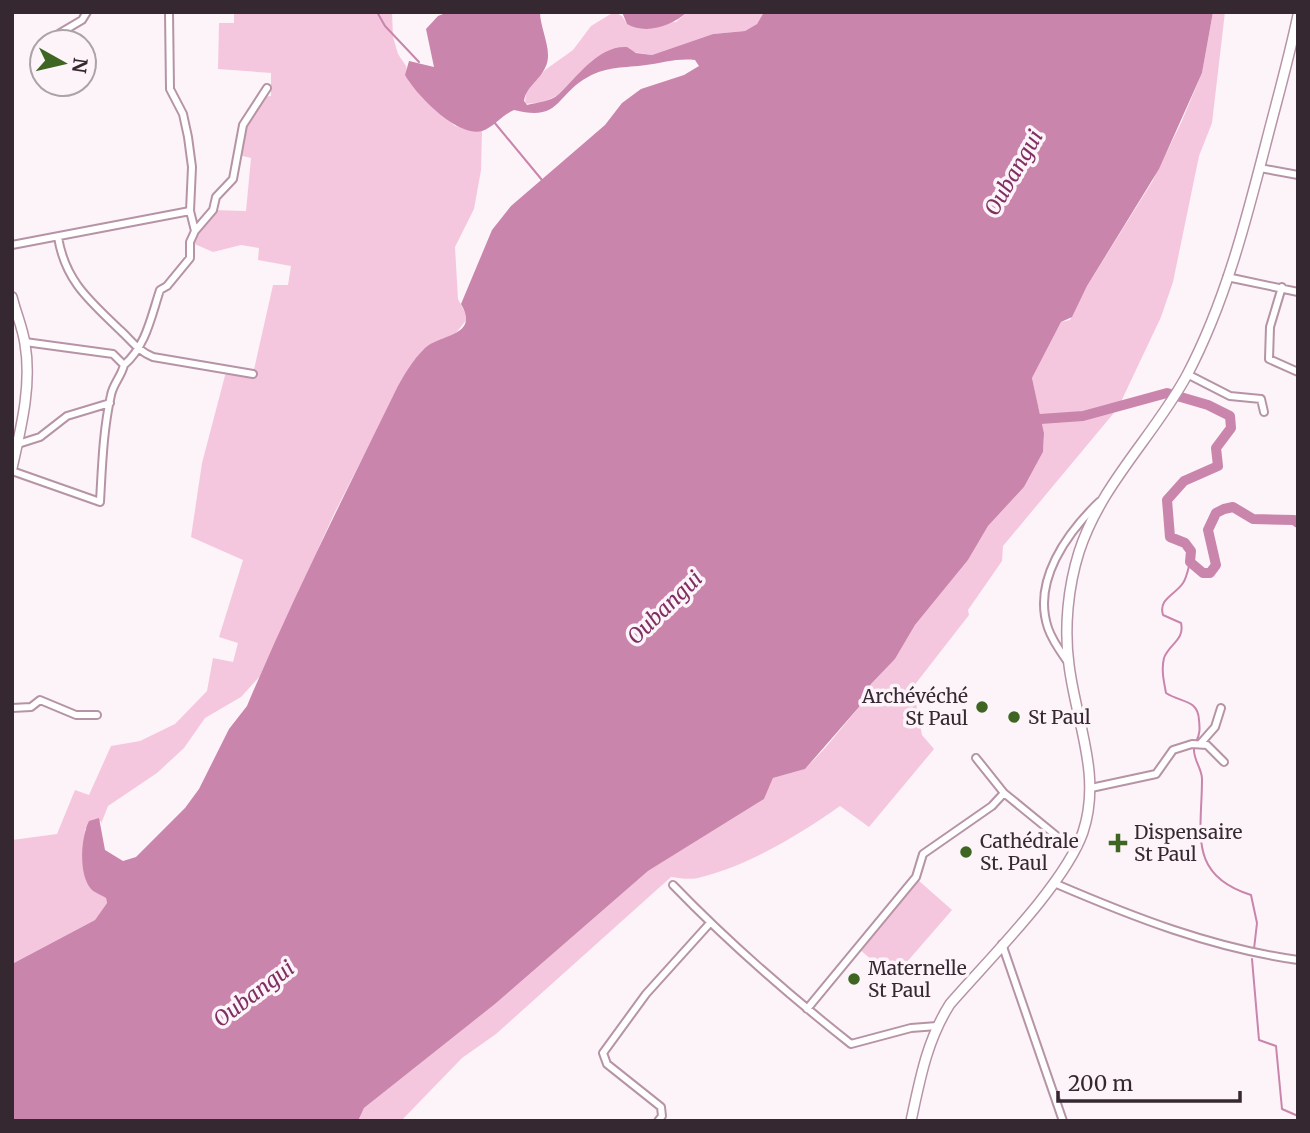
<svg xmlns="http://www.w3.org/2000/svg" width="1310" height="1133" viewBox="0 0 1310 1133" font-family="Merriweather,serif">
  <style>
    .green { fill: #f5c7df }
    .water { fill: #c985ab }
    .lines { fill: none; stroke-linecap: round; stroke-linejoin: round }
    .stream { stroke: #c985ab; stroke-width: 2 }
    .river { stroke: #c985ab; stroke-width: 10 }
    .minor-casing { stroke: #b694a6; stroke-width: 10 }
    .secondary-casing { stroke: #b694a6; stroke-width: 12 }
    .minor { stroke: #fff; stroke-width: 6 }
    .secondary { stroke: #fff; stroke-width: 9 }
    .poi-dot { fill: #3e6622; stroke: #fcf4f8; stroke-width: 2.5 }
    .labels { text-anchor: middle; stroke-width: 7; stroke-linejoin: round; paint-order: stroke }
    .poi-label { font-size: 19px; fill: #362830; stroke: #fcf4f8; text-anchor: start }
    .water-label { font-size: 21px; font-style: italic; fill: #802f62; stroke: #fcf4f8 }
  </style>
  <rect width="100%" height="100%" fill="#fcf4f8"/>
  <path class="green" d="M234,12H392L393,37L398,54L406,66L409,82L455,126L482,131L481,170L474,209L455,247L458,299L468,318L456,333L428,346L399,386L334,514L260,676L241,697L205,718L184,748L157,773L108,806L101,824V821L85,829C83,858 82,880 106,898L107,903L95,920L12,964V840L57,834L75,790L89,795L111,746L140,741L175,724L207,691L213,658L233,662L238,643L219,637L243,560L191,537L202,463L227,368L253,374L273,285H288L291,266L258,260L259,248L241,245L213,252L190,242L213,210L246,211L251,158L238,155L243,125L262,97L271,96V73L218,69L219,23H234Z
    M614,12L622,16L627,24L676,22L687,12H764L757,24L745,31L713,34L652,55L614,49L592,61L558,95L544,102L525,104L526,92L545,70L573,50L591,26Z
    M1213,12H1225L1212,123L1199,156L1173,282L1161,317L1118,408L1003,546L1002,561L968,610L969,615L913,687L922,735L934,749L869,827L840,806C799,835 748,866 698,878C690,880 679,878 671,877L496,1034L462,1058L401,1121H358L364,1108L495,1004L648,871L764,799L773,778L805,769L825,748L865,700L871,684L895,659L915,625L968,560L988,526L1024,487L1043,452L1044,433L1032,378L1061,322L1070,320L1087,286L1152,182L1181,123L1202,73Z
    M918,880L952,910L893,978L859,949Z"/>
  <path class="water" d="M448,12H540C540,30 554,52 545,68C539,81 526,87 524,101L527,105C538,102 550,102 559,94C577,77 599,45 627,47L636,53L652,55L713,34L745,31L757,24L764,12H1213L1202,73L1159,169L1087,286L1072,317L1061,322L1032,378L1044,433L1043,452L1024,487L988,526L968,560L915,625L895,659L871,684L859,707L805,769L773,778L764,799L648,871L495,1004L364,1108L358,1121H12V964L95,920L107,903L106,898C102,895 95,893 91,889C78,874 81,837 89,821L99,818L105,850L123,861L136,857L185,808L199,789L229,729L247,706C292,599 344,496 395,392C403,376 412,361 425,348C441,334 480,336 461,304L492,230L511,206L605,125L622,103L641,89L684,75L699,66L695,60C677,58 663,63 646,65C625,68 607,66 588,77C555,95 561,122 514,110C502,115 494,127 482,131C458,138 416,95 405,75L409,61L434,67L426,29L438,16Z
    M622,12H687C672,26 646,35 627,24Z"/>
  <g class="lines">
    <path class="stream" d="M377,12L385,26L419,62
      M494,122L542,180
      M1190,562C1188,569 1187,577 1183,583C1175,595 1158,599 1163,615L1181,623C1185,640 1169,644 1164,658C1161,670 1164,682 1166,693C1181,703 1198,699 1199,720C1200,729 1200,734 1196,742
      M1194,748C1193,760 1202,768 1202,779C1202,832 1187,875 1251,895L1257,923L1254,949
      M1252,959L1259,1040L1276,1046L1282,1109L1298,1116"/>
    <path class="river" d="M1026,420L1083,416L1167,393L1208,405L1230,416L1231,428L1216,448L1218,466L1184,481L1167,500L1170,537L1185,543L1191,551L1190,562L1203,573H1210L1216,565L1208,530L1216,513L1224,509L1233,507L1253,519L1294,520L1298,523"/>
    <defs>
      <path id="minor" d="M169,12L170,89L183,114L188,137L192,167L190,211L195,231
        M60,33L82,20L87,12
        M1260,168L1298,175
        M58,237C65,281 90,301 120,330C132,341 138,351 153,357L253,374
        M12,245L190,211
        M1227,277L1298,292
        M1282,287L1270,327L1269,359L1298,372
        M25,342L113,354L124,365
        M1187,374L1230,396L1261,399L1264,412
        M18,444L40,437L67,416L110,403
        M12,471L100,502C102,467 103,430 111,395C113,384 121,377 124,365C146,346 151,317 160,290L167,286L190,258V242L195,231L213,210L216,197L233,179L243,125L267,88
        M1067,661C1060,651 1052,640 1048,628C1032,581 1067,533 1099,502
        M12,708L31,707L40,700L76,715H97
        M1200,744L1215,727L1221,708
        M976,758L1004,793L1075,851
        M1091,788L1156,774L1173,750L1192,744L1207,745L1224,762
        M1054,883C1133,917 1212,948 1298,960
        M673,885C728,942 789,995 851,1044L911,1028L937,1026
        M1002,944L1063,1121
        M807,1009L916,877L923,854L992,806L1004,793
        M658,1121L662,1116L661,1107L607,1064L603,1053L646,994L710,923"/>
      <path id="secondary" d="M12,297C16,313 23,329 25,344C32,385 21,428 12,468
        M911,1121C920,1079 927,1040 950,1004C988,960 1065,884 1083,832C1102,775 1076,722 1069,665C1064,628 1068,587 1079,552C1101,484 1154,436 1187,375C1225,303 1246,221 1266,143C1277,100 1289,58 1298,15"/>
    </defs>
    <use href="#minor" class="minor-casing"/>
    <use href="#secondary" class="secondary-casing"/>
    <use href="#minor" class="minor"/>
    <use href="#secondary" class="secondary"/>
  </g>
  <g class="poi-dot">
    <circle cx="982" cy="707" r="7"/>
    <circle cx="1014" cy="717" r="7"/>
    <path d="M1114.5 832.5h7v7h7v7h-7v7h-7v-7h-7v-7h7z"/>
    <circle cx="966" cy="852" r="7"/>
    <circle cx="854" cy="979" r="7"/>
  </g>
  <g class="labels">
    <g class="poi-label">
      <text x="968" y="703" text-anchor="end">Archévéché<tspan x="968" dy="22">St Paul</tspan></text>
      <text x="1028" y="724">St Paul</text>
      <text x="1134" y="839">Dispensaire<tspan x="1134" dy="22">St Paul</tspan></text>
      <text x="980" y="848">Cathédrale<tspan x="980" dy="22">St. Paul</tspan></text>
      <text x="868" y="975">Maternelle<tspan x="868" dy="22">St Paul</tspan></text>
    </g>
    <g class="water-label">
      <text transform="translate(1014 173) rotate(-60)" y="7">Oubangui</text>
      <text transform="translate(665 608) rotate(-44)" y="7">Oubangui</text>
      <text transform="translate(254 994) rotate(-37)" y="7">Oubangui</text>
    </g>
  </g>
  <rect width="1310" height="1133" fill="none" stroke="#362830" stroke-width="28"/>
  <g transform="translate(63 63) rotate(98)"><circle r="33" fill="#fcf4f8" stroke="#ada2a8" stroke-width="2"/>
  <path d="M0-5L12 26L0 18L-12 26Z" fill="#3e6622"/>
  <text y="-10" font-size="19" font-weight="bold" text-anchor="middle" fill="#362830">N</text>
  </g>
  <path d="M1058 1091v10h182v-10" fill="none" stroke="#362830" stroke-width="3.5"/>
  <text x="1068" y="1091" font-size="21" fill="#362830" stroke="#fcf4f8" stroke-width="5" paint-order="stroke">200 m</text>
</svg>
